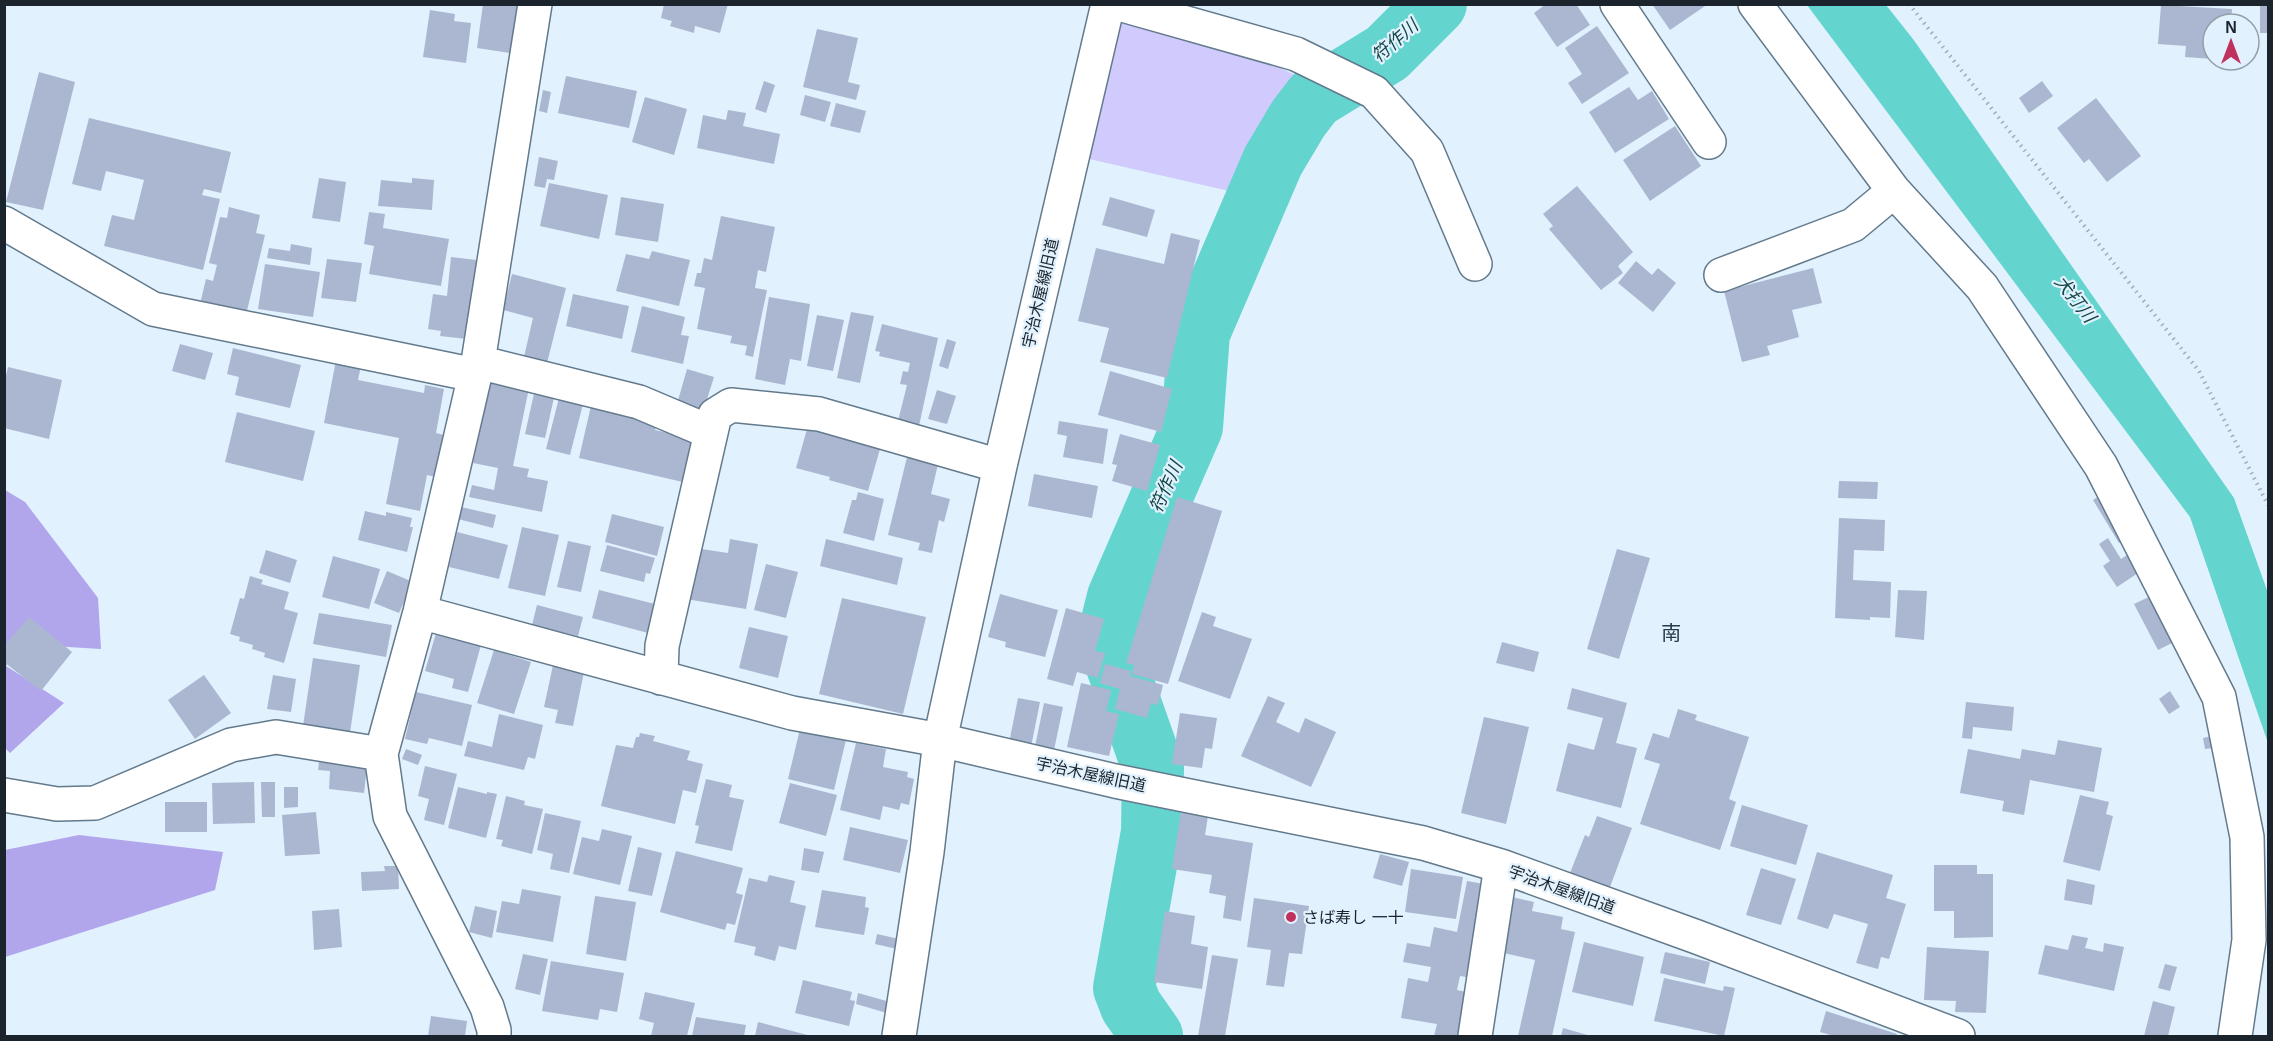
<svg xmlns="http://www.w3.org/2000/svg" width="2273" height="1041" viewBox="0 0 2273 1041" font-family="Arial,'Noto Sans JP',sans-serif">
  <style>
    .green { fill: #d1cafd }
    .forest { fill: #b1a5ec }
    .water { fill: #64d4ce }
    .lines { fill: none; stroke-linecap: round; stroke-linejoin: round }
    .river { stroke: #64d4ce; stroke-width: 62 }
    .building { fill: #abb7d1 }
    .minor-casing { stroke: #627a8c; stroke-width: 36 }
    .path { stroke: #a1aeb9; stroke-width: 4; stroke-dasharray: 1.5 4.5; stroke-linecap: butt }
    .minor { stroke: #fff; stroke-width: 33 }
    .poi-dot { fill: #c0325d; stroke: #e1f1fd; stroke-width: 2 }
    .labels { text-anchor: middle; stroke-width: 4.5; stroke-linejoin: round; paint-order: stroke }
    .street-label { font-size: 16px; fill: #1b242c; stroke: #e1f1fd }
    .poi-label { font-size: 16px; fill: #1b242c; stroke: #e1f1fd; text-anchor: start }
    .water-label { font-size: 18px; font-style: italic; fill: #134644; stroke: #e1f1fd }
    .quarter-label { font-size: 20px; fill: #263c4c; stroke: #e1f1fd }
  </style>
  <rect width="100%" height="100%" fill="#e1f1fd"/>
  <path class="green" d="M1114,6L1195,26L1313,84L1251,196L1085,158Z"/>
  <path class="forest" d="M5,490L25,502L98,598L101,649L19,644L6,666L64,703L10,753L5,748Z
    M79,835L223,852L215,890L5,957V850Z"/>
  <path class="water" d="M1807,5H1886L1913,39L2234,498L2268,593V743L2190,517Z"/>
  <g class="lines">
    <path class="river" d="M1152,1036L1131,1006L1124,988L1152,832L1153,768L1113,655L1112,621L1118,597L1192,427L1199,333L1273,161L1298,119L1314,98L1387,53L1436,4"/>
  </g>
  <path class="building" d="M483,4H517L510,53L477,48Z
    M664,4H728L720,33L695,26L694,33L670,26L672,21L661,18Z
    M1546,4H1576L1590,25L1557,47L1534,13Z
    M1652,4H1708L1670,30Z
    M2260,4H2268V33H2260Z
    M2161,5L2232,9L2231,24H2213V59L2185,57L2186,46L2158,44Z
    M430,10L455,14L454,21L471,23L466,63L423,57Z
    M1597,26L1629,73L1582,104L1568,83L1582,74L1565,48Z
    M817,29L858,38L848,82L860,85L856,100L803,87Z
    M39,72L75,82L43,210L6,202Z
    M566,76L637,91L629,128L558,113Z
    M764,81L775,85L766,113L755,109Z
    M2042,81L2053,96L2029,113L2019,98Z
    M1629,87L1638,100L1652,91L1669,119L1615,153L1589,112Z
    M543,90L551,92L547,113L539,111Z
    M805,95L831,102L825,122L800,115Z
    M645,97L687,109L674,155L632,142Z
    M2096,98L2141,156L2107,182L2089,159L2084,163L2057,128Z
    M836,103L866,111L860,133L830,126Z
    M728,110L746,113L743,126L780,134L774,164L697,148L703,115L726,120Z
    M89,118L231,152L221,193L204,189L202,195L220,199L203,270L104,246L112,215L134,220L144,180L106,171L101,191L72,184Z
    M1675,126L1701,166L1650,201L1623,160Z
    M539,157L558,161L554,180L547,179L545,188L534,186Z
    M319,178L346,182L340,222L312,218Z
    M412,178L434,180L432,210L378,206L381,180L412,183Z
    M549,183L608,195L599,239L540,226Z
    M1577,186L1633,252L1618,266L1623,273L1601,290L1549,229L1553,226L1543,214Z
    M621,197L664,204L658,242L615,235Z
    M1110,197L1155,210L1147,237L1102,225Z
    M229,207L260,215L256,233L265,235L246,315L200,304L206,279L213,281L217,265L209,263L220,217L227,218Z
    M369,212L385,214L383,228L449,239L441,286L369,274L374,246L364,244Z
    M721,216L775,227L766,272L758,270L755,288L767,290L753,357L745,355L747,346L730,343L732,336L697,329L705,288L694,286L697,273H701L704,258L712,260Z
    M1171,233L1200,240L1167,378L1100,362L1109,328L1078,321L1096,248L1164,264Z
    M291,244L312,248L310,265L267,258L269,248L290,251Z
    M652,251L690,260L679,306L616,291L626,254L649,259Z
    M451,257L477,260L467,339L440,336L441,331L428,329L433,294L447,296Z
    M327,259L362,263L356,302L321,298Z
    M1636,261L1652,275L1658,268L1676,283L1653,312L1618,283Z
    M265,264L320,272L313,317L258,309Z
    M1813,268L1822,303L1792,310L1799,337L1767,346L1770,355L1742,362L1724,291Z
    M512,274L566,288L546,367L523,361L533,318L503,310Z
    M573,294L629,306L622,339L566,326Z
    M769,297L810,304L801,361L790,359L785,385L755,379Z
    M642,306L685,317L681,335L689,336L683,364L631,352Z
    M851,312L874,316L860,383L837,378Z
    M817,315L844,320L833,371L807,366Z
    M882,324L938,338L919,426L898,421L907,385L900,384L903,371L908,372L910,363L879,356L880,352L875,351Z
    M947,339L956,342L948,369L939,366Z
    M180,344L213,353L205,380L172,371Z
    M233,348L301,365L290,408L235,395L239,377L227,374Z
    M337,355L362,361L358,380L424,393L425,385L444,389L436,433L444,435L436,477L427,475L420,511L386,504L399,438L324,423Z
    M8,367L62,380L49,439L4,428V384Z
    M687,369L714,377L703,412L677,404Z
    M1110,371L1172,389L1161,432L1098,415Z
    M491,380L529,388L513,466L529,469L527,477L548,481L542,512L469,497L472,485L494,490L498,468L473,463Z
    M535,389L555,393L545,438L525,434Z
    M937,390L956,396L947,424L928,419Z
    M560,394L584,400L570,455L546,449Z
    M591,406L657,423L655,430L698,440L687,483L579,458Z
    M237,412L315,431L303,481L225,462Z
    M1059,421L1108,429L1103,464L1063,457L1067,436L1057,434Z
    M809,422L882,442L868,491L829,480L830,477L796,468Z
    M1120,434L1160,445L1147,491L1112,481L1117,465L1112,464Z
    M908,453L939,460L931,494L950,499L944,522L939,520L932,553L918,550L920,543L888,535Z
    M1034,474L1098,486L1092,518L1028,506Z
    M1839,481L1878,482L1877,499L1838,498Z
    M858,492L884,499L874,541L843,533L852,500H856Z
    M2099,496L2125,539L2119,543L2093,500Z
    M1177,497L1222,511L1168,684L1132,674L1134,665L1126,663Z
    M461,507L496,515L493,528L458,519Z
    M365,511L386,516V512L412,518L410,527H413L407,552L358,540Z
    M612,514L664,527L657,556L605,542Z
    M1839,518L1885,520L1884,551L1854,550L1853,580L1891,582L1890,618L1870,617V620L1835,618Z
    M522,527L559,535L545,596L508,588Z
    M457,532L508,545L499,579L449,567Z
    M2108,538L2121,559L2130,553L2141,571L2117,587L2103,566L2110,561L2099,544Z
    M730,539L758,544L746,609L686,599L695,548L728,553Z
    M826,539L903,558L897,585L820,566Z
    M568,541L591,546L581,592L557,587Z
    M607,545L655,558L650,574L646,573L644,582L600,571Z
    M1617,549L1650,558L1619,659L1587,649Z
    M266,550L297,560L290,583L259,573Z
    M333,556L380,569L369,609L322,597Z
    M766,564L798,572L786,618L754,610Z
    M387,571L413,582L399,613L374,603Z
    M250,576L263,580L261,584L289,592L284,609L298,613L284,663L264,657L265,653L252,649L253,645L239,641L240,637L230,634L240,598L244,599Z
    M599,590L655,604L648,633L592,618Z
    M1898,590L1927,591L1924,640L1895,637Z
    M1000,594L1058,610L1045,657L1005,647L1006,642L988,637Z
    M2153,595L2176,641L2158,650L2134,604Z
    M842,598L926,617L903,714L819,694Z
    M537,605L583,617L578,636L532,625Z
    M1066,608L1104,619L1095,651L1105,653L1098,678L1077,672L1073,686L1047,679Z
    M1202,612L1216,617L1213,626L1252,639L1230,699L1178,681Z
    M319,613L392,625L386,657L313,644Z
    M29,617L72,652L41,691L4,662V646Z
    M749,627L788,636L778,678L739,668Z
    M436,633L481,645L468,692L452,688L454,679L425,671Z
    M1502,642L1539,652L1534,672L1496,663Z
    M494,650L531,662L514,714L477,703Z
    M313,658L360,665L350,733L303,726Z
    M1105,664L1131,671L1130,676L1163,685L1158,705L1151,703L1147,718L1115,709L1120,689L1100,683Z
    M553,665L584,672L573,726L555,723L558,710L544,707Z
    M204,675L231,713L195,739L168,700Z
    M273,675L296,679L291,712L267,709Z
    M1081,683L1111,690L1106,711L1119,714L1109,756L1067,747Z
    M1572,688L1627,703L1616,743L1637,748L1621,808L1556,791L1568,743L1594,750L1603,718L1567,709Z
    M2170,691L2180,707L2169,714L2159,699Z
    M416,692L472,705L462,746L429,738L427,744L405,739Z
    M1268,696L1285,703L1276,722L1299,733L1305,718L1336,732L1311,787L1241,756Z
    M1018,698L1040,702L1031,747L1009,743Z
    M1966,702L2014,707L2012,731L1973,727L1972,739L1962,738Z
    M1044,703L1063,707L1054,750L1035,746Z
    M1678,709L1697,715L1695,720L1749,737L1729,799L1736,802L1720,850L1640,824L1660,764L1644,759L1653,733L1669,738Z
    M1180,713L1217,718L1212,749L1205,748L1202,768L1172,764Z
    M499,714L543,725L535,759L528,757L524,770L464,756L468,741L492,747Z
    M1484,717L1529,727L1506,824L1461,813Z
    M800,729L846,740L834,790L788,779Z
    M640,733L655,736L653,741L690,751L687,760L703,764L696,793L683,790L675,824L601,806L616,745L633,748L636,737H639Z
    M2213,736L2215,748L2205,749L2203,738Z
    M2058,740L2102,748L2094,792L2030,780L2024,815L2002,811L2004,801L1960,793L1968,749L2020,759L2022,749L2055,755Z
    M856,743L886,749L883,767L908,772L907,777L914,779L909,805L901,803L899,810L883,806L880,820L840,810Z
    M406,749L422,755L418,765L402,759Z
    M319,762L367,767L364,793L329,789L330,771L318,770Z
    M425,766L457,774L444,825L424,820L429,799L418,796Z
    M706,779L732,785L729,797L744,800L732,851L695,843L699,826L695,825Z
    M254,782L255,823L213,824L212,783Z
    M261,782H275V817H262Z
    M790,783L837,795L826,836L779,823Z
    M284,787H298V807L284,808Z
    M458,787L487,794V792L497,794L486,838L448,828Z
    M2080,795L2109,802L2106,814L2113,816L2100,871L2063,862Z
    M506,796L525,801L524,805L543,809L532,854L501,846L503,840L496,839Z
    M165,802H207V832H165Z
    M1742,805L1808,825L1796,865L1730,846Z
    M1181,811L1208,816L1205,835L1253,843L1241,921L1223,918L1226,896L1209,893L1212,875L1172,869Z
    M316,812L320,854L285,856L282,815Z
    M545,813L581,821L569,873L550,869L553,854L537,850Z
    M1597,816L1632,828L1610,887L1570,873L1585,835L1589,837Z
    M850,827L908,840L900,873L843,860Z
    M602,829L632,836L620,885L573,874L582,837L599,841Z
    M638,847L662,853L652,896L628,891Z
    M804,848L824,852L819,873L801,870Z
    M676,851L743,868L736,893L743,895L735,925L727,923L725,930L660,912Z
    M1817,852L1893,875L1886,898L1906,904L1889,959L1881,957L1878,969L1856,963L1868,924L1834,914L1828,929L1797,919Z
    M1380,854L1409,862L1402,886L1373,878Z
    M1934,865H1977V874H1993V937L1954,938V911H1934Z
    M384,866H398L399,889L362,891L361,872L385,871Z
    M1761,868L1796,879L1781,925L1746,915Z
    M1411,869L1463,877L1456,919L1405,912Z
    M769,875L795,881L790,902L806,906L796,950L779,946L775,961L754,955L756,947L734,942L749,878L767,882Z
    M2067,879L2095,885L2092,905L2064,900Z
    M1467,881L1484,884L1466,977L1460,976L1457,990L1466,992L1457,1036H1434L1437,1024L1401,1018L1408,978L1428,982L1431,967L1403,962L1407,943L1430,947L1434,927L1457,932Z
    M522,889L561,896L553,942L496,932L502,901L519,904Z
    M822,890L866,897L865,907L869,908L864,935L815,927Z
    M595,896L636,902L626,961L586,954Z
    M1512,897L1534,902L1532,911L1563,917L1561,929L1575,932L1552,1036H1518L1535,960L1499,952Z
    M1254,898L1309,906L1302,954L1289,953L1284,987L1266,985L1271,950L1247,947Z
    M475,906L497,911L492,938L469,932Z
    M339,909L342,947L314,950L312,911Z
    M1165,911L1195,916L1191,944L1208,947L1202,989L1154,982Z
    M877,934L899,939L897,949L875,944Z
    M2072,935L2088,938L2085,948L2103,952L2104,943L2124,947L2114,991L2038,974L2045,945L2068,950Z
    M1584,942L1644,957L1633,1006L1572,992Z
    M1927,947L1989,951L1986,1013L1955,1012L1956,1001L1924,1000Z
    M1665,952L1710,962L1705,984L1660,973Z
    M523,954L548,959L540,995L515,989Z
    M1212,955L1238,959L1225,1036H1198Z
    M551,961L624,973L617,1012L600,1009L598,1020L542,1011Z
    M2165,964L2177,967L2170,991L2158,988Z
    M1664,978L1723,991L1724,986L1735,988L1724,1036L1654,1021Z
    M803,980L852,992L850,1000L855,1001L849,1026L795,1013Z
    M645,992L695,1003L687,1036H651L654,1023L639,1019Z
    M858,993L890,1002L887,1013L856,1004Z
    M2153,1001L2175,1007L2168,1036H2144Z
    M1826,1011L1897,1034L1896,1036H1834L1820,1032Z
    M431,1016L467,1021L465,1036H428Z
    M696,1017L746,1025L744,1036H692Z
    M758,1022L811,1036H755Z
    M1563,1028L1591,1036H1561Z"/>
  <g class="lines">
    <defs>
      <path id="minor" d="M1119,4L1296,54L1374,92L1427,151L1475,264
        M1617,4L1709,142
        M1755,4L1894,191L1982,287L2101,466L2219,697L2247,837L2249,940L2235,1036
        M4,223L153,309L475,375
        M1721,275L1853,225L1894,191
        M478,362L639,402L710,432
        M420,612L792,713L940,740L1115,781L1423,843L1501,866L1697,937L1958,1036
        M661,678L662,646L715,415L731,405L819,414L1000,466
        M4,795L57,804L95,803L231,745L276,737L381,754
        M494,1036V1030L487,1007L390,816L381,754L420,612L478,362L535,4
        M899,1036L927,852L940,740L1000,466L1108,4
        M1475,1036L1501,866"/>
    </defs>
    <use href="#minor" class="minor-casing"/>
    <path class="path" d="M1909,4L2199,371L2268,505"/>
    <use href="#minor" class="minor"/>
  </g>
  <circle class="poi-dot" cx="1291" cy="917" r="6"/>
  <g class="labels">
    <g class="street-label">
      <text transform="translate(1040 293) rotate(-77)" y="6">宇治木屋線旧道</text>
      <text transform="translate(1091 774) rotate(12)" y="6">宇治木屋線旧道</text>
      <text transform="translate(1562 889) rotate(20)" y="6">宇治木屋線旧道</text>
    </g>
    <g class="poi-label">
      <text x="1303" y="923">さば寿し 一十</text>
    </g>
    <g class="water-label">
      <text transform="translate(1395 41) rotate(-41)" y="6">符作川</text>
      <text transform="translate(2075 299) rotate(52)" y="6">犬打川</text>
      <text transform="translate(1166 487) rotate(-66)" y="6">符作川</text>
    </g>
    <g class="quarter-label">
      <text x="1671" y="640">南</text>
    </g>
  </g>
  <rect width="2273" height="1041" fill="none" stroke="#1b242c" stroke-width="12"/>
  <g transform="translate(2231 42)"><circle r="28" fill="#e1f1fd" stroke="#929fa9" stroke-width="1.5"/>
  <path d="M0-4.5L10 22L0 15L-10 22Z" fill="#c0325d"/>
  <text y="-9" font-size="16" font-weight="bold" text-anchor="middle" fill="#1b242c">N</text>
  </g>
</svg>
